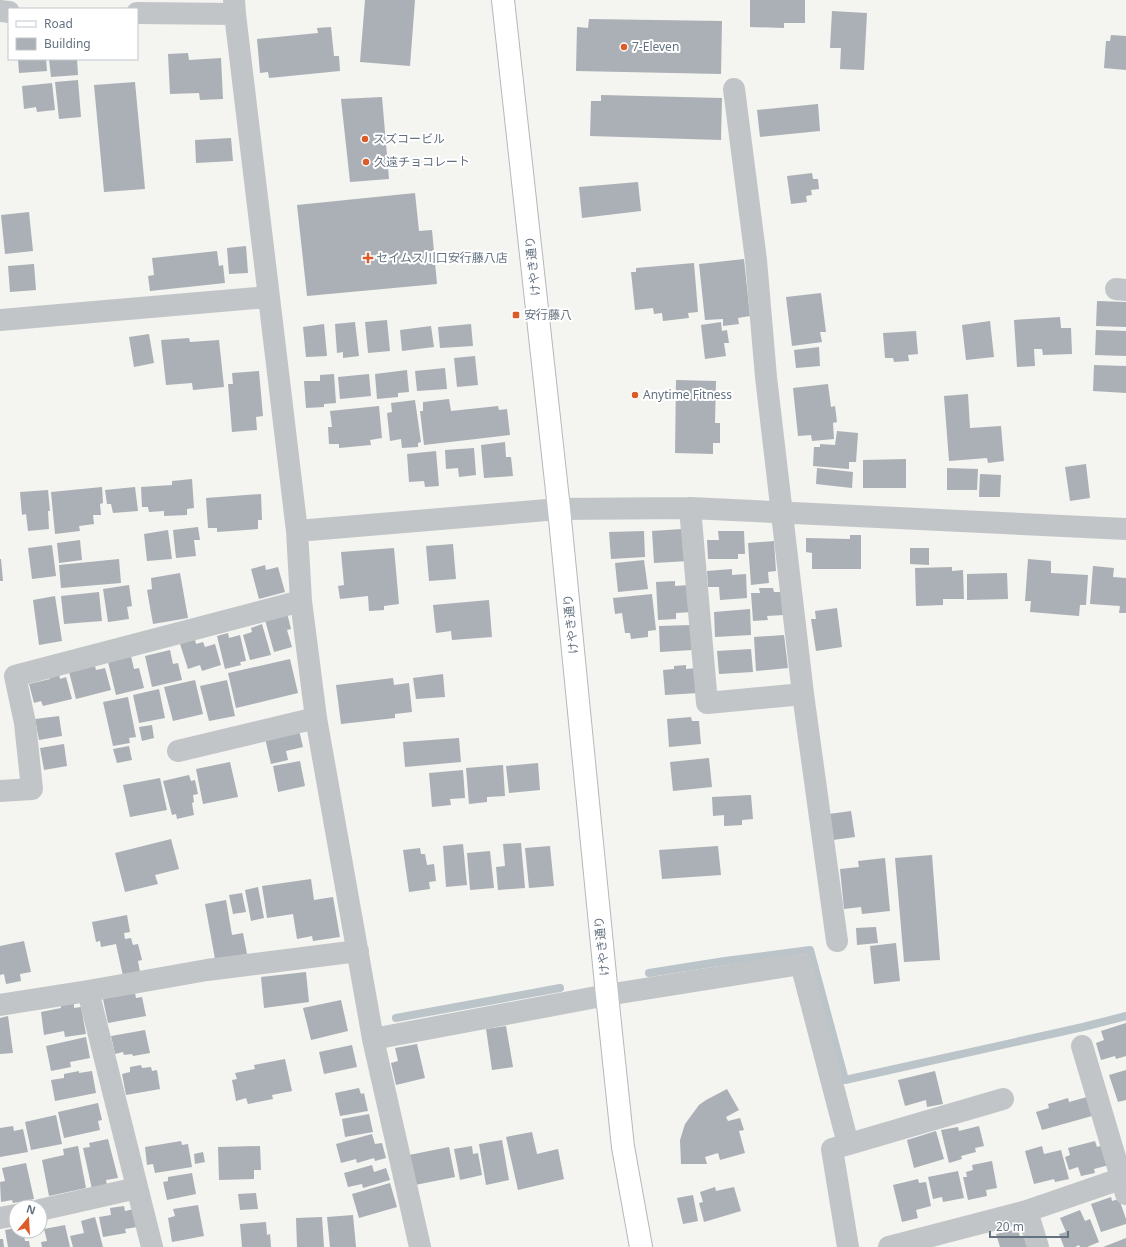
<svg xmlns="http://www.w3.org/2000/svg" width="1126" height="1247" viewBox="0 0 1126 1247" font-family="'Noto Sans','Noto Sans JP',sans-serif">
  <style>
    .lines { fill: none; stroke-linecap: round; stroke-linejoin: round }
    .stream { stroke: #bbc4c8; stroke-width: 8 }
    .building { fill: #aab0b6 }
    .secondary-casing { stroke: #b4b8bc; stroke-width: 24 }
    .street { stroke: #c2c5c8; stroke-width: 22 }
    .secondary { stroke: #fff; stroke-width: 22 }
    .poi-dot { fill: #db5b29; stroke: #fff; stroke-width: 1.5 }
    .labels { text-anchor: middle; stroke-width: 4; stroke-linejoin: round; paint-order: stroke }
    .poi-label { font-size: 12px; fill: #647280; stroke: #fff; text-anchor: start }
    .street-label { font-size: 12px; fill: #647280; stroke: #fff }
  </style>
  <rect width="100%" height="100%" fill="#f4f4f0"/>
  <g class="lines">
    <path class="stream" d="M649,973L725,961L810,950L845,1080L1083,1027L1126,1016
      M396,1018L560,988"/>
  </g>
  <path class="building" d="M365,0H415L410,66L360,62Z
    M750,0H805V23H784V28L750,27Z
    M832,11L867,13L864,70L840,69L841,48H830Z
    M589,19L722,21L721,74L576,71L577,27L588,28Z
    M331,27L334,56H339L340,71L269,78L268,72L260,73L257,39L318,33L317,28Z
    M1111,35L1126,36V70L1104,68L1106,41H1110Z
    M188,53L189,60L221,58L223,99L200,100L199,93L170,94L168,54Z
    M18,59H46L47,71L19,73Z
    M49,59H77L78,75L51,77Z
    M78,80L81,117L59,119L55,82Z
    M135,82L145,189L104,192L94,85Z
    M52,83L55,110L37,112L36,107L24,109L22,86Z
    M601,95L722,98L721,140L590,136L591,101H601Z
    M382,97L389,179L350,182L341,99Z
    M818,104L820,131L760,137L757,110Z
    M231,138L233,161L196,163L195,140Z
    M812,173L813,179H818L819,189L811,190L812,195L806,196L807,202L791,204L787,176Z
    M638,182L641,211L582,218L579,187Z
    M415,193L419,231L432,230L437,284L307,296L297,205Z
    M29,212L33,251L5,254L1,215Z
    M246,246L248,273L229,274L227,248Z
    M217,251L219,266L223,265L225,283L150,291L148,276L154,275L152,258Z
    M744,259L750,316L738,318L739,324L723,326V319L705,320L699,264Z
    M694,263L698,312L688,313L689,318L663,321L662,313L654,314L653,308L635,310L631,272H636V268Z
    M34,264L36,290L10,292L8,266Z
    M821,293L826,332H820L822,342L792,346L786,297Z
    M1097,301L1126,302V327L1096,326Z
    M1060,317L1061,328H1071L1072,354L1043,355L1042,349H1034L1035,366L1017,367L1014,320Z
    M387,320L390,351L368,353L365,322Z
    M990,321L994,357L966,360L962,325Z
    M355,322L359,356L343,358V352L337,353L335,324Z
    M721,322L722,331L727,330L729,343H724L726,356L705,359L701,325Z
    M324,324L327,356L306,357L303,327Z
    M471,324L473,346L440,348L438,327Z
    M431,326L434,347L402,351L400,330Z
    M1096,330L1126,331V356L1095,355Z
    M916,331L918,354L908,355L909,361L894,362L893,358H885L883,333Z
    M149,334L154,363L134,367L129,337Z
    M189,338L190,342L219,340L224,387L193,390L192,383L166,385L161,340Z
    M819,347L820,366L796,368L794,350Z
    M475,356L478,385L457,387L454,358Z
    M1094,365L1126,366V393L1093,391Z
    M445,368L447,389L417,391L415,371Z
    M407,370L409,392L398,393V397L377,399L375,374Z
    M259,371L263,416L256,417L257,430L232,432L228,384H233L232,373Z
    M334,374L336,403L324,404V407L306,408L304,381H320V375Z
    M369,374L371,396L340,399L338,377Z
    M676,380L716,381L715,423H720V443H713V454L675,453Z
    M828,384L831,407L835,406L837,422L833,423L834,439L812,441L811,435L798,436L793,388Z
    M968,394L970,428L1001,426L1004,461L988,463L987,458L949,461L944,396Z
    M449,399L451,411L498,406L499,410L507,409L510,435L424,445L420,411H423V402Z
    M415,400L421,442L418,443V447L402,448L401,439L390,441L387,413L392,412L391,403Z
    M379,406L382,438L370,440L371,445L339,448V444H329L328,427H332L330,411Z
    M837,431L858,433L856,462H849V469L813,466L814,447H820V444L835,445Z
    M505,442L506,457H511L513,476L484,478L481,445Z
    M474,448L476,475L459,477L458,468L446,469L445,450Z
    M436,451L439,486L425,487L424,481L409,482L407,454Z
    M906,459V488H863V460Z
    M1086,464L1090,498L1070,501L1065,467Z
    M817,468L853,472L852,488L816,484Z
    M947,468L978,469L977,490H947Z
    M980,474L1001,475L1000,497H979Z
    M192,479L194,508L187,509V515L164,516V511L149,512L148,507H142L141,487L172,485V481Z
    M102,487L103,503L100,504L101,515H93L94,524L79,526L80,531L55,534L51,492Z
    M135,487L138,511L113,513L111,504H107L105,490Z
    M48,490L50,511H48L49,529L28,531L26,514L22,515L20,492Z
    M261,494L262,520H258V529L217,532V528H208L206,498Z
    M198,527L200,540H194L196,556L176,558L173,530Z
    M682,529L689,561L654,563L652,531Z
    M168,530L172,559L147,561L144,534Z
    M644,531L645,557L611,559L609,532Z
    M718,531H744L745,554H738V559H708L707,540H719Z
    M850,535H861V569H812V553L806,552V538L850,539Z
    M80,540L82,560L59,563L57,543Z
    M774,541L776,571L768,572L769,583L751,585L748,543Z
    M453,544L456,579L429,581L426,546Z
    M52,545L56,576L32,579L28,548Z
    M394,548L399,604L384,606V610L369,611L368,596L340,599L338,586L344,585L341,552Z
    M910,548H929V565L910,564Z
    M0,559H1L3,581H0Z
    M119,559L121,583L61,588L59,565Z
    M1028,559L1051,561V573L1088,575L1086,605H1080L1079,616L1030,612L1031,601H1025Z
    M644,560L648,589L618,592L615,563Z
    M265,565L266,570L278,567L285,592L259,599L251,569Z
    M1093,566L1114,568L1113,577L1126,578V613H1119L1120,606L1090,604Z
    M952,567V571L963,570L964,599H943V605L916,606L915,568Z
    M732,569V575L746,574L747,598L720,600L719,587H708L707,571Z
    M180,573L188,618L153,624L147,590L152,589L151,578Z
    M1007,573L1008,599L967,600V574Z
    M675,581V586L690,585L692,612L676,613V619L658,620L656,582Z
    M129,585L132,606L127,607L129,619L108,622L103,589Z
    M759,588H773L774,592H781L783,615L767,616L768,620L753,621L751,593H760Z
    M99,592L102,621L64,624L61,596Z
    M652,594L656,630L648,631V637L631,639L630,633H625L622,613L615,614L613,598Z
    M55,596L62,641L39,645L33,600Z
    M489,600L492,637L452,640L451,631L436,633L433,605Z
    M837,608L842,647L816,651L811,619H816L815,611Z
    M750,609L751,635L715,637L714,612Z
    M287,613L291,629L287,630L292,647L274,652L265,620Z
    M262,624L271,655L250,660L243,635L252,632L251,628Z
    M691,625L692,650L660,652L659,626Z
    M228,633L229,638L240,635L246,661L240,662L241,665L225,669L217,636Z
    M784,635L788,668L756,671L754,637Z
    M195,639L196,644L203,642L205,647L215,644L221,665L202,671L200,665L188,669L180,644Z
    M751,649L753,672L719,674L717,651Z
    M170,650L173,664L178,663L182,680L152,687L145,656Z
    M131,656L134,669L139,668L144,688L116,695L108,662Z
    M290,659L298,693L236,708L228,673Z
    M686,665V669L697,668L699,693L665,695L663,670L674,669V666Z
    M95,666L96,670L105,668L111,690L76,699L69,672Z
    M59,672L60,679L66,677L72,699L43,706L41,701L34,703L29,684L50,679L49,675Z
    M443,674L445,697L416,699L413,678Z
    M393,678L394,685L409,683L412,712L395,714V718L341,724L336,685Z
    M195,680L203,714L173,721L164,687Z
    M227,680L235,716L209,721L200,686Z
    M159,689L165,718L139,723L133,695Z
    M128,697L136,737L129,738L130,743L113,746L103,702Z
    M59,716L62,736L39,740L35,719Z
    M691,717L692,721H699L701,744L669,747L667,719Z
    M152,725L154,738L142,741L139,727Z
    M299,730L303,747L286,751L288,760L271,764L265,738Z
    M459,738L461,762L405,767L403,742Z
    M64,744L67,766L44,770L40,748Z
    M129,746L132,760L117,763L113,749Z
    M709,758L712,787L673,791L670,762Z
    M300,761L305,786L278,792L273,766Z
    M230,762L238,797L203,804L196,769Z
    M538,763L540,790L509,793L506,766Z
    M503,765L505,796L487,797V802L469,804L466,768Z
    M463,770L465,798L450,799L451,805L432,807L429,773Z
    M189,775L191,781L195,780L198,794L193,795L194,802L192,803L194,815L177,819L176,814L172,815L163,781Z
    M160,778L167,810L130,817L123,785Z
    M751,795L753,819L742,820V825L724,826V815L713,816L712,797Z
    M851,811L855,837L833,840L829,814Z
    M171,839L179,869L155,875L158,884L125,892L115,853Z
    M521,843L525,888L498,890L496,867L505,866L503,844Z
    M463,844L467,885L446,887L443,846Z
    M550,846L554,886L529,888L525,848Z
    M718,846L721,875L662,879L659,850Z
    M420,848L421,854H425L427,865L434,864L436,881L429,882L430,889L409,892L403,850Z
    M490,851L494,888L470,890L467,853Z
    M932,855L940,960L904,962L895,858Z
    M885,858L890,911L862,914L861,907L844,909L840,869L859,867L858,861Z
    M311,879L314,900L333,897L340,937L313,941L312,936L297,939L293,914L267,918L262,886Z
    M258,887L264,918L251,921L245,890Z
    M242,893L246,912L233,914L229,895Z
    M226,900L232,935L243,933L247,954L215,959L205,904Z
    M127,915L130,932L124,933L125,939L131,938L133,945L138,944L142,960L138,961L140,972L123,976L116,944L101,947L100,941L96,942L92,922Z
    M876,927L878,943L857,945L856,928Z
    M24,941L31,972L20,974L21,981L6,984L4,974L0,975V946Z
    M896,943L900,981L874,984L870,946Z
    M306,972L309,1002L264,1008L261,977Z
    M135,993L136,998L142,997L146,1016L108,1023L103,999Z
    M341,1000L348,1031L311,1040L303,1008Z
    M74,1002V1008L81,1007L86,1034L65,1037L64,1031L44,1035L41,1012L61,1008V1004Z
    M8,1016L13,1053L0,1054V1018Z
    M1126,1023V1056L1116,1059L1115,1056L1101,1060L1096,1043L1104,1040L1101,1031Z
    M506,1026L513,1067L492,1070L486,1029Z
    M145,1030L150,1053L133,1056L132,1054L124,1055L123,1052L115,1054L111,1036Z
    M86,1037L90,1058L70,1062L71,1067L51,1071L46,1046Z
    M417,1044L425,1078L396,1085L391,1063L398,1061L395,1048Z
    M352,1045L357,1067L324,1074L319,1052Z
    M285,1059L292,1091L272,1095L273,1099L248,1104L246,1098L236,1101L232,1080L237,1079L235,1073L255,1069L254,1065Z
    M141,1065L142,1068L151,1067L152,1071L157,1070L160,1089L126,1095L122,1074L130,1072V1067Z
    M1126,1070V1100L1118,1102L1109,1075Z
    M79,1071V1073L92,1071L96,1093L55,1101L51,1080L64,1078V1074Z
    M935,1071L943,1104L927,1107L926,1100L905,1106L898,1080Z
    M359,1088L361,1094L364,1093L368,1111L340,1116L335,1093Z
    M727,1089L739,1110L726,1117L728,1121L740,1118L744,1130L739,1131L745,1153L720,1160L718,1153L705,1157L707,1164H681L680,1140L685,1124L699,1105L706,1100Z
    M1087,1097L1092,1116L1042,1130L1036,1112L1049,1108L1048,1104L1068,1098L1069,1102Z
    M98,1103L102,1120L98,1121L100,1130L64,1138L58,1112Z
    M369,1114L373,1132L345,1137L342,1119Z
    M56,1115L62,1144L31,1150L25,1122Z
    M13,1126L14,1131L23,1129L28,1152L0,1157V1128Z
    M979,1126L984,1146L975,1148L976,1152L961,1156L962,1159L949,1163L941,1130L958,1127L959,1131Z
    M936,1131L944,1159L914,1168L907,1140Z
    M532,1132L537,1154L558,1149L564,1179L518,1190L506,1137Z
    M372,1134L375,1144L382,1143L386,1158L375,1161L374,1158L357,1163L356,1159L341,1163L336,1144Z
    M108,1139L118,1178L106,1180L107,1185L92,1189L83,1148L90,1147L89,1143Z
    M502,1140L509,1180L486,1185L479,1144Z
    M181,1141L182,1145L188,1144L192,1167L155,1173L153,1164L147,1165L145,1147Z
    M1095,1141L1097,1147L1103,1145L1109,1165L1094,1169L1095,1173L1081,1176L1078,1167L1069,1170L1065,1157L1070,1155L1068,1148Z
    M78,1146L86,1188L49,1196L42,1160L64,1155L63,1149Z
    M260,1146L261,1170H254V1179L219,1180L218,1147Z
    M472,1146L473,1154L478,1153L482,1175L460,1180L454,1149Z
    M1042,1146L1044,1154L1061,1150L1069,1179L1055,1182L1054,1179L1034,1184L1025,1151Z
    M449,1147L455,1177L415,1185L409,1155Z
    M203,1152L205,1162L195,1164L194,1154Z
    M992,1161L997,1188L986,1190L987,1196L968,1200L963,1177H967L966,1172L973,1170L972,1165Z
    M26,1163L34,1199L13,1203L12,1200L1,1202L0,1182L5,1181L2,1168Z
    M372,1165L374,1172L386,1168L390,1180L363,1188L362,1184L348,1187L344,1173Z
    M958,1171L964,1198L943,1202L942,1197L933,1199L928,1177Z
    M192,1173L196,1194L167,1200L163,1182L168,1181V1177Z
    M918,1179L919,1183L926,1182L931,1206L916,1210L918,1218L902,1222L893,1185Z
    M390,1183L397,1207L359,1218L352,1194Z
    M715,1187L716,1191L734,1187L741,1211L704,1222L699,1203L703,1202L700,1192Z
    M256,1193L258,1209L240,1210L238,1194Z
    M693,1195L698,1221L683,1224L677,1198Z
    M1111,1197L1112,1201L1119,1199L1126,1219V1224L1101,1232L1091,1204Z
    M198,1205L204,1236L172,1242L168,1218L175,1216L173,1209Z
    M124,1206L125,1211L134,1209L137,1227L125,1229L126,1233L103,1237L99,1217L111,1215L110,1208Z
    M1080,1210L1085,1221L1090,1219L1099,1242L1087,1247H1080L1079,1245L1075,1247H1064L1059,1234L1066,1232L1060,1218Z
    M353,1215L356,1247H330L327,1217Z
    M95,1217L103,1247H73L70,1236L84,1233L81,1221Z
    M322,1217L324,1247H297L296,1218Z
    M266,1222L267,1235L270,1234L271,1247H242L240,1224Z
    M65,1225L70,1247H42L41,1242L47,1241L44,1229Z
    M16,1228V1231H23L25,1241H29L30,1247H8L5,1230Z
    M1018,1229L1020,1237L1027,1235L1030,1247H1000L996,1234Z
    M1126,1238V1247H1103Z
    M0,1239H3L4,1247H0Z"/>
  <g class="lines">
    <defs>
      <path id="secondary" d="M503,0L559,509L607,995L623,1147L641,1247"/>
    </defs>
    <use href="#secondary" class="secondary-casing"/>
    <path class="street" d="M234,0L235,14L297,531L301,601L316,718L373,1039L420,1247
      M0,11L9,12
      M137,13L235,14
      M734,89L756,260L766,377L803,694L837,941
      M1116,289L1126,290
      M0,320L268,297
      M690,508L707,703L803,694
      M297,531L559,509L690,508L1126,529
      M178,751L316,718
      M0,791L32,789L25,723L15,676L301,601
      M88,991L152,1247
      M0,1005L88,991L207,970L358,951
      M373,1039L607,995L801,964L848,1144
      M1082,1046L1126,1194
      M40,1210L137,1188
      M1027,1211L1038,1247
      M0,1218L16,1215
      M848,1247L832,1149L1003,1099
      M889,1247L1027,1211L1126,1177"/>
    <use href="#secondary" class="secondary"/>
  </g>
  <g class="poi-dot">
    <circle cx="624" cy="47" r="4"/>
    <circle cx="365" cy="139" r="4"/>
    <circle cx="366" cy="162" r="4"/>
    <path d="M366 252h4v4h4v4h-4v4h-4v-4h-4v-4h4z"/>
    <rect x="512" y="311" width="8" height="8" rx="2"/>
    <circle cx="635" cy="395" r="4"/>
  </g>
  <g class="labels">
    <g class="poi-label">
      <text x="632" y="51">7-Eleven</text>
      <text x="373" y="143">スズコービル</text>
      <text x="374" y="166">久遠チョコレート</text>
      <text x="376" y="262">セイムス川口安行藤八店</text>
      <text x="524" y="319">安行藤八</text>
      <text x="643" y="399">Anytime Fitness</text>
    </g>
    <g class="street-label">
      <text transform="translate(533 266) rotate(-96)" y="4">けやき通り</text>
      <text transform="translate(571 624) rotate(-96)" y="4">けやき通り</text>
      <text transform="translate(602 946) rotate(-96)" y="4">けやき通り</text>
    </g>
  </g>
  <rect x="8" y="8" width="130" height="52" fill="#ffffff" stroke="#c1c7cc"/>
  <rect x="16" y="21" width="20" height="6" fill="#ffffff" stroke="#c1c7cc"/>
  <text x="44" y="28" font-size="12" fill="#647280">Road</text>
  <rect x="16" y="38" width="20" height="12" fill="#aab0b6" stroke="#c1c7cc"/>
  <text x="44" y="48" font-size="12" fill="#647280">Building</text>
  <g transform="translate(28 1219) rotate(18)"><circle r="19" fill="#ffffff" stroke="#c1c7cc"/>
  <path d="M0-3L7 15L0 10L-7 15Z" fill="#db5b29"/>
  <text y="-6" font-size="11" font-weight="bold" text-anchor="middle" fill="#647280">N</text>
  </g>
  <path d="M990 1231v6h78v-6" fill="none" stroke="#647280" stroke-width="2"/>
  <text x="996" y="1231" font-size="12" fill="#647280" stroke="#ffffff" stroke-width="3" paint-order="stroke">20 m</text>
</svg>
